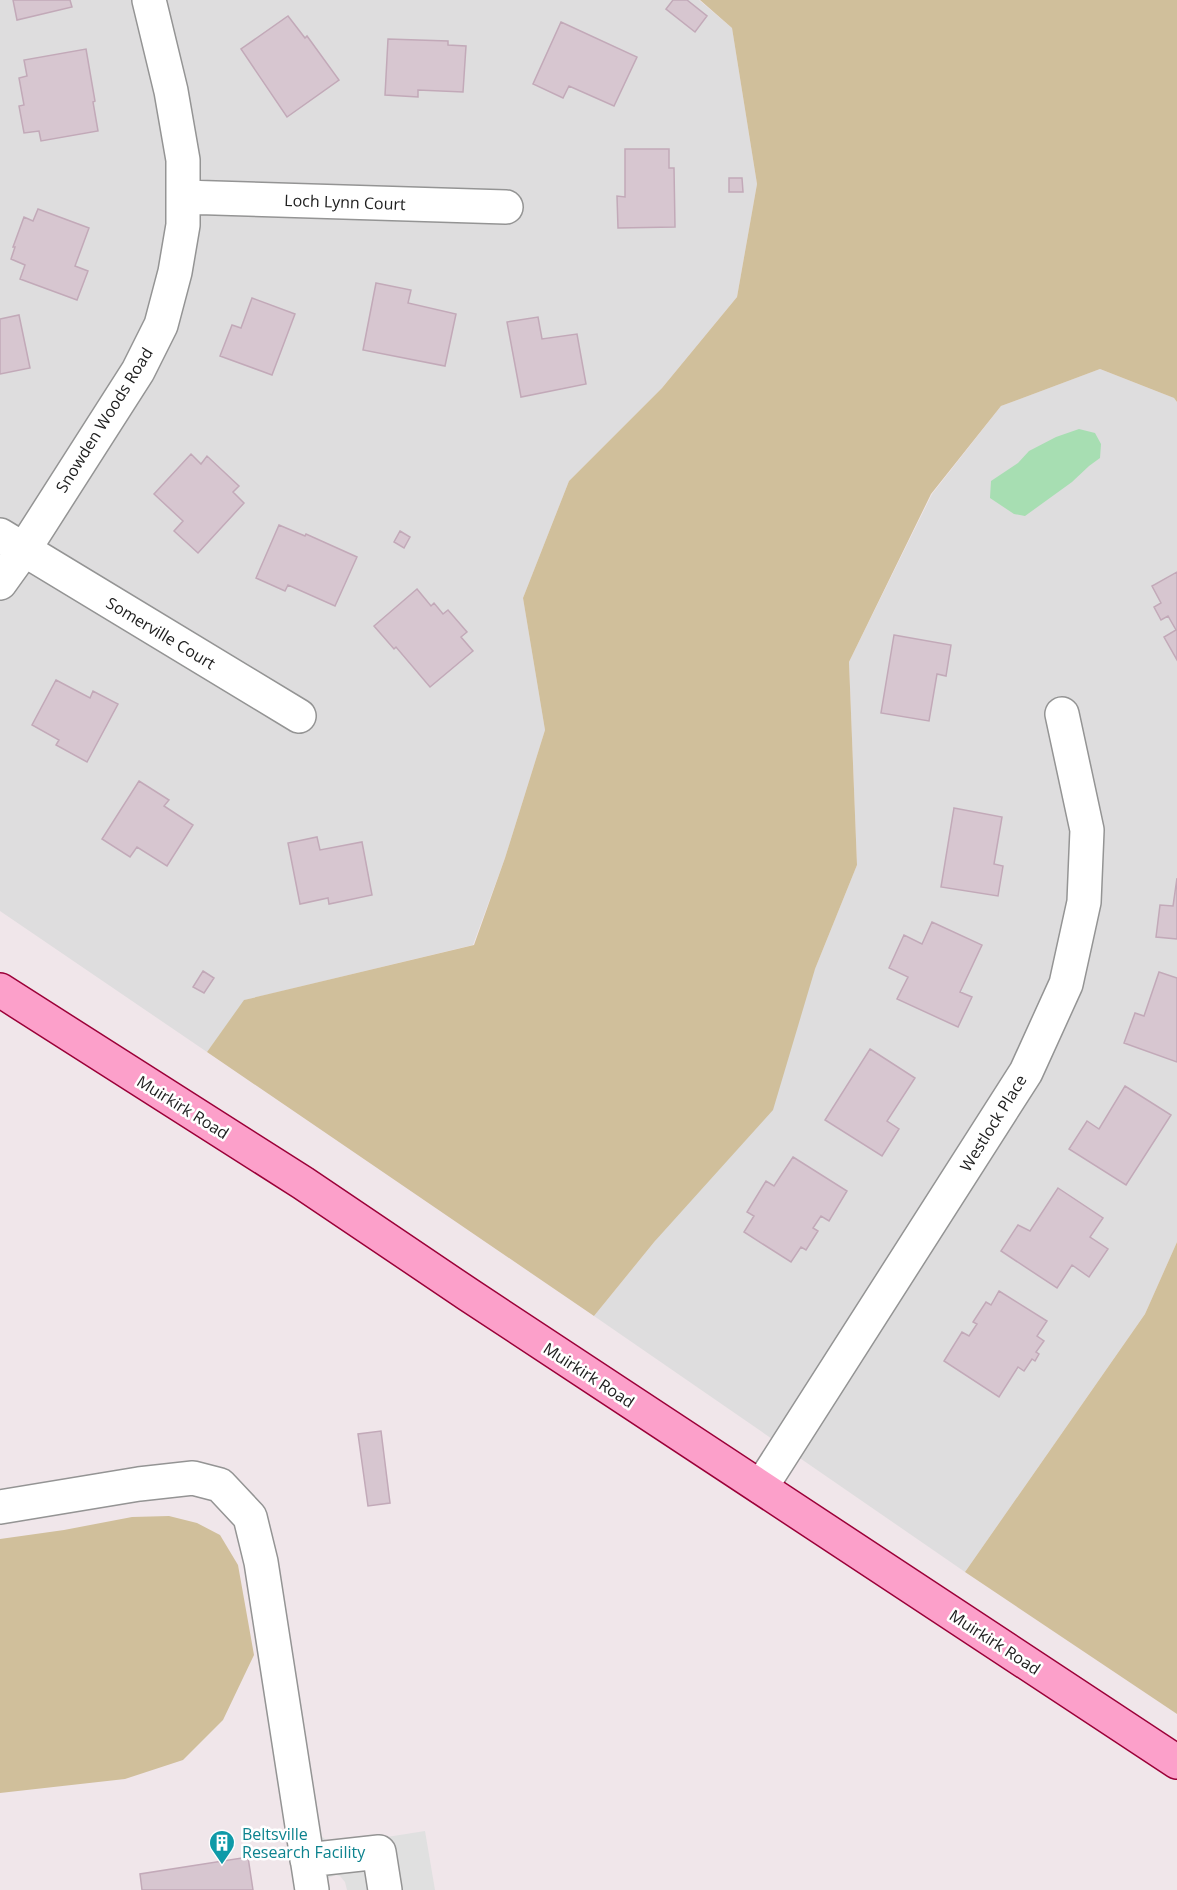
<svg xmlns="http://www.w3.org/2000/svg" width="1177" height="1890" viewBox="0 0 1177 1890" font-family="'Open Sans',sans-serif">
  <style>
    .residential { fill: #deddde }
    .forest { fill: #d0bf9b }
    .parking { fill: #e0e0e0 }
    .water { fill: #a7deb2 }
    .building { fill: #d7c6d0; stroke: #c2a9b8; stroke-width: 1.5 }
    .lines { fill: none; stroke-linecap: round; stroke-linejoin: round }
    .minor-casing { stroke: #949494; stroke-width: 36 }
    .major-casing { stroke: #9b0038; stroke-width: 36 }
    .minor { stroke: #fff; stroke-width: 33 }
    .major { stroke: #fca0ca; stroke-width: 33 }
    .labels { text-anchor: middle; stroke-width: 5; stroke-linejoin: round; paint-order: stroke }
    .street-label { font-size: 16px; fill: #202020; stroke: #fff }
    .culture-label { font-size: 16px; fill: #0d838f; stroke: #fff; text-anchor: start }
  </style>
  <rect width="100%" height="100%" fill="#f0e6ea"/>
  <path class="residential" d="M0,0H699L732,28L757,184L737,297L662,388L569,481L523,598L545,730L505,858L473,945L245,1000L207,1052L0,911Z
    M1100,369L1174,398L1177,402V1242L1145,1314L965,1572L594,1316L655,1241L815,969L857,865L849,662L932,494L1001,406Z"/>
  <path class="forest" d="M700,0H1177V402L1174,398L1100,369L1001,406L931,494L849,662L857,865L815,969L773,1110L655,1241L594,1316L207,1052L244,1000L474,945L505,858L545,730L523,598L569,481L662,388L737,297L757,184L732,28Z
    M1177,1242V1714L965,1572L1145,1314Z
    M169,1516L197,1523L220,1535L238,1565L254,1655L223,1720L183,1760L125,1779L0,1793V1539L64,1530L132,1517Z"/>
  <path class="parking" d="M425,1831L435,1890H347L345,1882L340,1876L336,1875L328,1878V1882L320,1835L331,1844L336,1845Z"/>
  <path class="water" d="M1079,429L1095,433L1101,444L1100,458L1089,466L1072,482L1025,516L1014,514L990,498L991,481L1018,463L1029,451L1056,437Z"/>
  <path class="building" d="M13,0H70L72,7L17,20Z
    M673,0H687L707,16L695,32L666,9Z
    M288,16L305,38L307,36L339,80L287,117L241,49Z
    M561,22L637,57L614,106L569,86L563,98L533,84Z
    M388,39L448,41V45L466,46L463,92L418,90V97L385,95Z
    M86,49L95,101L93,102L98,131L41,141L39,131L24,133L19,106L24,105L19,78L27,76L24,60Z
    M625,149H669V168H674L675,227L618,228L617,196L625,197Z
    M729,178H742L743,192H729Z
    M38,209L89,228L75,266L88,271L77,300L20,279L25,265L11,259L15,247H13L24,217L33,221Z
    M376,283L411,290L408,303L456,314L445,366L363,350Z
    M252,298L295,314L272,375L220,356L232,325L241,328Z
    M19,315L30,368L0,374V319Z
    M538,317L542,339L577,334L586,384L521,397L507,322Z
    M191,454L201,464L207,456L239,486L233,492L244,503L198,553L174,531L183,521L154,494Z
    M279,525L305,536L306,534L357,557L335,606L288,585L285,591L256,578Z
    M400,531L410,537L404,548L394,542Z
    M1177,572V660L1164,637L1176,630L1168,616L1161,620L1154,607L1161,603L1152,586Z
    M417,589L431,606L434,603L443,614L448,610L467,632L461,637L473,651L430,687L396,647L394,649L374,626Z
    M894,635L951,645L946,676L937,674L929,721L881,713Z
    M56,680L90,698L93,691L118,704L87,762L56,745L59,740L32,725Z
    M139,781L169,800L164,806L193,825L167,866L137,847L130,857L102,839Z
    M954,808L1002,817L994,864L1003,866L998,896L941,887Z
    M317,837L320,850L362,842L372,895L329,904L328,898L300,904L288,843Z
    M1177,878V939L1156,937L1160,905L1173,906Z
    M932,922L982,945L960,992L972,997L958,1027L897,999L908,977L889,968L904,935L922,944Z
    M203,971L214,978L204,993L193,987Z
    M1159,972L1177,978V1062L1124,1043L1135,1013L1144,1016Z
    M870,1049L915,1078L887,1121L899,1129L882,1156L825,1120Z
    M1125,1086L1171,1115L1126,1185L1069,1149L1087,1121L1099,1129Z
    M793,1157L847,1191L829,1221L821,1216L813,1228L818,1231L806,1250L801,1247L791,1262L744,1232L754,1216L747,1212L766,1181L774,1186Z
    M1058,1188L1103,1218L1090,1237L1108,1249L1089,1277L1072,1265L1057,1288L1001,1251L1018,1225L1030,1231Z
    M999,1291L1047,1321L1037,1336L1044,1341L1036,1352L1039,1354L1035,1361L1032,1359L1024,1371L1018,1367L999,1397L944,1361L962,1332L969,1336L977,1324L973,1322L986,1302L991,1305Z
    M381,1431L390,1503L368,1506L358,1434Z
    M248,1857L253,1890H142L140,1874Z"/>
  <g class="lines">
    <defs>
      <path id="minor" d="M183,197L506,207
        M0,535L299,716
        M0,583L23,551L138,371L161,325L175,272L183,225V160L171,91L149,0
        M761,1487L1026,1072L1066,984L1084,902L1087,830L1062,714
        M0,1507L139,1484L193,1478L220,1485L250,1517L261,1562L312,1890
        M307,1860L379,1852L385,1890"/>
      <path id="major" d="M0,990L303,1183L469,1295L1177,1762"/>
    </defs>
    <use href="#minor" class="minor-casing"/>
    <use href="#major" class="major-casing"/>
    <use href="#minor" class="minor"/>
    <use href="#major" class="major"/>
  </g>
  <defs>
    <symbol id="building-pin" viewBox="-11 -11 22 30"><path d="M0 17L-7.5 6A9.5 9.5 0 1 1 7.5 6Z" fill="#0f9aa8" stroke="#fff"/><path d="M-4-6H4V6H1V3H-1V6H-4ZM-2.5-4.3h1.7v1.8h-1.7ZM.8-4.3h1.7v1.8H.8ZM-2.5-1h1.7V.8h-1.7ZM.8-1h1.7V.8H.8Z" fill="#fff"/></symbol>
  </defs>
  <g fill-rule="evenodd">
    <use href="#building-pin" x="207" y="1828" width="30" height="40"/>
  </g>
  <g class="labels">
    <g class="street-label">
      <text transform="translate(345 202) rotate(2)" y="6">Loch Lynn Court</text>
      <text transform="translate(104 420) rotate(-58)" y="6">Snowden Woods Road</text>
      <text transform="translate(161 633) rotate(31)" y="6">Somerville Court</text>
      <text transform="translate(183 1107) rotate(32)" y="6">Muirkirk Road</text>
      <text transform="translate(993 1123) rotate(-58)" y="6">Westlock Place</text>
      <text transform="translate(589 1375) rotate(33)" y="6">Muirkirk Road</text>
      <text transform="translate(995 1642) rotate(33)" y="6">Muirkirk Road</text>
    </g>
    <g class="culture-label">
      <text x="242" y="1840">Beltsville<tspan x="242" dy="18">Research Facility</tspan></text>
    </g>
  </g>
</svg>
